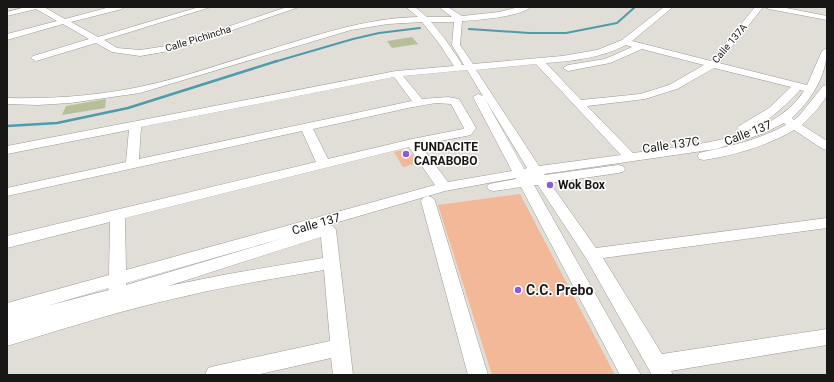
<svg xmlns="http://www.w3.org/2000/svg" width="834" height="382" viewBox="0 0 834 382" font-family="Roboto,sans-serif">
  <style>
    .green { fill: #b7bf99 }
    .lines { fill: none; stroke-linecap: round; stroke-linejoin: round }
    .stream-far1 { stroke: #4e9bac; stroke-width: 2 }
    .stream { stroke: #4e9bac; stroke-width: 2.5 }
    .building { fill: #f2b898 }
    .minor-casing { stroke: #9c9993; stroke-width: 1 }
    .minor { fill: #fff; fill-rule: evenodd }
    .poi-dot { fill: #885dd7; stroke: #fff; stroke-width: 1.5 }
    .labels { text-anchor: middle; stroke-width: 3; stroke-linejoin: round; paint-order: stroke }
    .far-street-label { font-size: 10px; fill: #181715; stroke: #fff }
    .street-label { font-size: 12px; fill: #181715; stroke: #fff }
    .poi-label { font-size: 12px; font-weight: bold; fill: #181715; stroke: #fff; text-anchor: start }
    .near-poi-label { font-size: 14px; font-weight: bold; fill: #181715; stroke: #fff; text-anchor: start }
  </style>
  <rect width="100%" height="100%" fill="#e1ded8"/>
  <path class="green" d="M412,37L418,44L392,48L387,41Z
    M106,99L105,108L62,115L66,106Z"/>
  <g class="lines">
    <path class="stream-far1" d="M469,29L529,33H566L617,23L635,7
      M274,62L353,39L379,33L420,28"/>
    <path class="stream" d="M7,126L57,123L128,108L277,61"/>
  </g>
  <path class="building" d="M408,149L418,163L403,167L394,152Z
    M520,194L615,375H492L438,205Z"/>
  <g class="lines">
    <defs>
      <path id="minor" d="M26,7H44L65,19L110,7H123L122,9L71,22L98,37L199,7H211L104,40L117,48L140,50L173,45L287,7H299L175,50L140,56L112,52L96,43L36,61L31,58L33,56L89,39L63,24L7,40V34L57,21L36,9L7,16V12Z
        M406,7H415L427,17H452L439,7H448L462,16L499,12L519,7H531C519,17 478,20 462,21L460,45L473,64L562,56L597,50L622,40L664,7H673L632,41L711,61L755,7H763L719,63L807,85L822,51L827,48C827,76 811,100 792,118L794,120L799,116L823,86L827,85V96L816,111L802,125L827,141V150L823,149L794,130C767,146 735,155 704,160L699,159L698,156L699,153C730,146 759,140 786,125L784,123L762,134L716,149L544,174L545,175L618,165L623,166L625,169L623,172L618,173L550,183L596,248L827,218V228L603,258L662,354L827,329V345L671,371L673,375H652L586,258L538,185H534L641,375H620L521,187L494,191L489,190L487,187L489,184L516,179V178L445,191L328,225L333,226L336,230L353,375H333L331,358L256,375H205L208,368L215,366L330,341L324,270C278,278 231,285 186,296C125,309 66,328 7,346V303L109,275L110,222L7,248V236L316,162L302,131L7,196V188L126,162L129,130L7,154V146L396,71L454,66L438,42L422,22L388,24L351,30L140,93L70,103L38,105L7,104V98C51,99 96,96 139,87C182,78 223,63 264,51C315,36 364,18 418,17ZM431,22H454L452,45L464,65H461L462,64L445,39ZM626,45L632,47L605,59L568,65L563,68L568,71L610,63L642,49L704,65L669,85L640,94L581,100L546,63C573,61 601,58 626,45ZM536,64L621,155L539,166L476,70ZM714,68L791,87L769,108L739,126L737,128L739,130C756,135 789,102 800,90L804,91C771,142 688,145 633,153L587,106L645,99L677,89ZM467,70L483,96L478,94L473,97L512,171L448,182L420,145L471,135L476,128L459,99L448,97L422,99L403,76ZM394,77L412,101L139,159L141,127ZM485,99L527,168L524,169ZM436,103L451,104L464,128L463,129L412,139L328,159L313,129L408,108ZM409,147L435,185L126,270L125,218ZM321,237L323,258L228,274L168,286ZM284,238L126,285V283ZM108,288L109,290L47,306Z
        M765,7H781L827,16V20L769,9Z
        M428,196L433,198L435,201L488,375H468L421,201L423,198Z"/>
    </defs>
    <use href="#minor" class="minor-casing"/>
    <use href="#minor" class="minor"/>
  </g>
  <g class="poi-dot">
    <circle cx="406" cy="154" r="4"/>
    <circle cx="550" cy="185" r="4"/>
    <circle cx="518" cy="290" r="4"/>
  </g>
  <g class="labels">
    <g class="far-street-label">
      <text transform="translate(198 38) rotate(-17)" y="4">Calle Pichincha</text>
      <text transform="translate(729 43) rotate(-50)" y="4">Calle 137A</text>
    </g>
    <g class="street-label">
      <text transform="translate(748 133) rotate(-21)" y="4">Calle 137</text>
      <text transform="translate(671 145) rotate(-8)" y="4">Calle 137C</text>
      <text transform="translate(316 224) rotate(-16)" y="4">Calle 137</text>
    </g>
    <g class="poi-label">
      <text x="414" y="151">FUNDACITE<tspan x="414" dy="14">CARABOBO</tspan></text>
      <text x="558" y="189">Wok Box</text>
    </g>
    <g class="near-poi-label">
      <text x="526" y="295">C.C. Prebo</text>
    </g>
  </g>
  <rect width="834" height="382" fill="none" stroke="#181715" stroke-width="16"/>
</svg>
